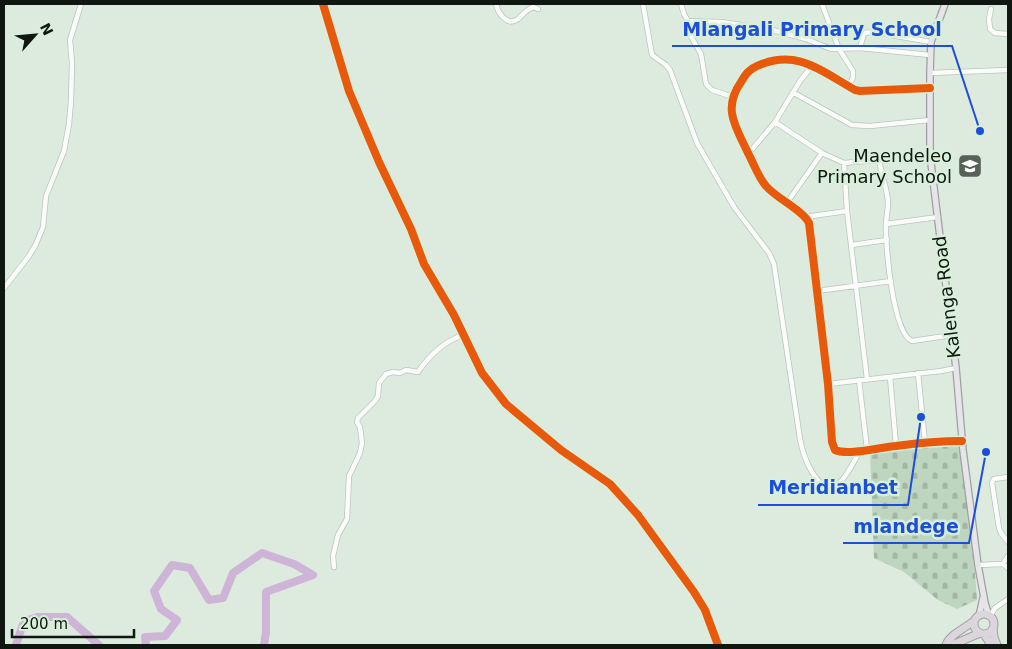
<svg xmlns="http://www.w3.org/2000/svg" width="1012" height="649" viewBox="0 0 1012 649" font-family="'DejaVu Sans',sans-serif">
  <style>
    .cemetery { fill: url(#cemetery-stones) }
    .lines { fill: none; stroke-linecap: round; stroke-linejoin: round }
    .river { stroke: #ceb4d6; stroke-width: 8 }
    .minor-casing { stroke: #bbc5bc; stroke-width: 6 }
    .major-casing { stroke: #a0a0a2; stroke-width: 8 }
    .highway-casing { stroke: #a0a0a2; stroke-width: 9 }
    .minor { stroke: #fafcfa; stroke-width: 4.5 }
    .major { stroke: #e6e5e7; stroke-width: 5.5 }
    .highway { stroke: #dad6db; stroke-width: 7 }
    .cycleway-casing { stroke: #d8efda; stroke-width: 11 }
    .cycleway { stroke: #e8590c; stroke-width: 8 }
    .labels { text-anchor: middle; stroke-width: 5; stroke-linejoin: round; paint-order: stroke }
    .poi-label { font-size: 18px; fill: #0f1710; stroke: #d8efda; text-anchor: end }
    .street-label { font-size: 18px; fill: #0f1710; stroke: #d8efda }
    .leader { fill: none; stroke: #1d4ed8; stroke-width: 2 }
    .callout-dot { fill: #1d4ed8; stroke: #d8efda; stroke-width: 2 }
    .callout-label { font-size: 19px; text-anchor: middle; font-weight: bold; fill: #1d4ed8; stroke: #d8efda; stroke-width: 5; stroke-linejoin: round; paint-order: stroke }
  </style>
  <defs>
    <pattern id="cemetery-stones" width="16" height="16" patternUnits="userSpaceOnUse" patternTransform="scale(1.25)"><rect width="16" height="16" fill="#bed5bf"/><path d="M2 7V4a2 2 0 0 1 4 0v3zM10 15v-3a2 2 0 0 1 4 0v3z" fill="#a2b6a3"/></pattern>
  </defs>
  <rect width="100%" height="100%" fill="#ddeade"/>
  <path class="cemetery" d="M965,441L977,600L957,609L938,600L904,572L874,558L870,451Z"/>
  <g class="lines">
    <path class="river" d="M16,645L24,621L38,617H67L99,645
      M146,645L145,637L165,636L177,620L161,609L154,591L172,565L190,568L209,600L223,598L233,573L262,553L294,564L313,575L266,592V632L264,645"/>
    <defs>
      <path id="minor" d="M323,4L349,91L379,162L411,229L424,264L454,315L482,373L506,404L561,450L610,484L638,515L694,592L705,610L718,645
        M496,4C498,13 507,27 518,19C524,14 526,9 534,7L538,9
        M643,4L652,55L666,65L670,70L697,143L734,207L769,253L774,264L800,439C803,455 813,485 832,489C845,481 853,463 860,451
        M681,4L684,14L688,21L721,22L769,29L806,39L831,49L860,48L930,55
        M822,4L839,49L853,71V77L849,87
        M991,9L989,19L990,29L995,33L1008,34
        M687,20L689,33L701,54L706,84L712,90L733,97
        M860,48L864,33L873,32L931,42
        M930,73L1008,70
        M930,88L860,91L855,90C821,71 797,48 757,66C749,69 745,75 741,82C722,109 736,127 748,153C754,164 758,177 766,186C777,199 803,210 809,223L828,384L832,442L835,450C848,456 881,447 896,446C918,443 940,441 962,441
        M794,93L852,125L870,126L930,120
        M775,122L822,153L844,163L930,155
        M749,153L775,122L800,81L812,66
        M879,159C881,174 888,190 888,204C888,211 886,217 886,224C885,244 893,334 912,341L952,335
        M844,163L847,211L867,379
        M786,204L822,153
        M805,217L847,211
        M886,224L938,217
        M851,245L887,240
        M4,288L29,256L36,244L43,227L46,196L64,151L69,124L71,101L72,63L70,40L81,4
        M817,291L891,281
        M918,373L925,443
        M890,377L896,445
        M859,380L867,449
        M828,384L941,371L956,368
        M1008,477L994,479L992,483L999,528L1001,533L1008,542
        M1003,564L1008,556
        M978,565L1003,564L1008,568
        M334,567L333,556L338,535L347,519L349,476L360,453L362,443L360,427L357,422L358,418L375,401L378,396L379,383L386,374L393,372L400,373L406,370L418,372C429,356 445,341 463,335
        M990,616L995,608L1008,599"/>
      <path id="major" d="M945,4L931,42L930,73V155L956,368L963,450L978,565L985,603L989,616
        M979,616L983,598"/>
      <path id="highway" d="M974 624a10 10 0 1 1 20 0a10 10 0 1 1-20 0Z
        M993,628L994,637L997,645
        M984,634L991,645
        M946,645C950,634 966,628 975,620
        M952,645L980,633"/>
    </defs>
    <use href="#minor" class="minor-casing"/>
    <use href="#major" class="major-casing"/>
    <use href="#highway" class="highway-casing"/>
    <use href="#minor" class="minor"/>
    <use href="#major" class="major"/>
    <use href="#highway" class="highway"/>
    <defs>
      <path id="cycleway" d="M323,4L349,91L379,162L411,229L424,264L454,315L482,373L506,404L561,450L610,484L638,515L694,592L705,610L718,645
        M930,88L860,91L855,90C821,71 797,48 757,66C749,69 745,75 741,82C722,109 736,127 748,153C754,164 758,177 766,186C777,199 803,210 809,223L828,384L832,442L835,450C848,456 881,447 896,446C918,443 940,441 962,441"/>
    </defs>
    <use href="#cycleway" class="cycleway-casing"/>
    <use href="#cycleway" class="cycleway"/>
  </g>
  <defs>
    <symbol id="school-square" viewBox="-11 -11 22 22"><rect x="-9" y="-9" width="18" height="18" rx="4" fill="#576158" stroke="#d8efda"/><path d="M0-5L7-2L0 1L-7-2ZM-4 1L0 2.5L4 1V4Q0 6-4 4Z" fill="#fff"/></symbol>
  </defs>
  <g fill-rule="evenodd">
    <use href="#school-square" x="956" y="152" width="28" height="28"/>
  </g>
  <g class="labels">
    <g class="poi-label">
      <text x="952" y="162">Maendeleo<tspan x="952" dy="21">Primary School</tspan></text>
    </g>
    <g class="street-label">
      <text transform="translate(947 297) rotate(-97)" y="6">Kalenga Road</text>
    </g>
  </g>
  <path class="leader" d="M980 131L952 46H672M921 417L908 505H758M986 452L969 543H843"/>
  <g class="callout-dot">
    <circle cx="980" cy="131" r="5"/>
    <circle cx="921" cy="417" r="5"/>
    <circle cx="986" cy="452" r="5"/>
  </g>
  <g class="callout-label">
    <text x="812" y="36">Mlangali Primary School</text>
    <text x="833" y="494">Meridianbet</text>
    <text x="906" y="533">mlandege</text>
  </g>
  <rect width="1012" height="649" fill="none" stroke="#0f1710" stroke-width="10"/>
  <g transform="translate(35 35) rotate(63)" stroke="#d8efda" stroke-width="4" paint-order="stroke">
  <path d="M0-4L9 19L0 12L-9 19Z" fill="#0f1710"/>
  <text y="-8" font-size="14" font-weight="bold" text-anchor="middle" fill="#0f1710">N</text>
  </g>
  <path d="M12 629v8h122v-8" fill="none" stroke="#0f1710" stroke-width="2.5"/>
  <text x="20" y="629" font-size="15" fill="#0f1710" stroke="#d8efda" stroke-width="4" paint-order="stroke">200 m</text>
</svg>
